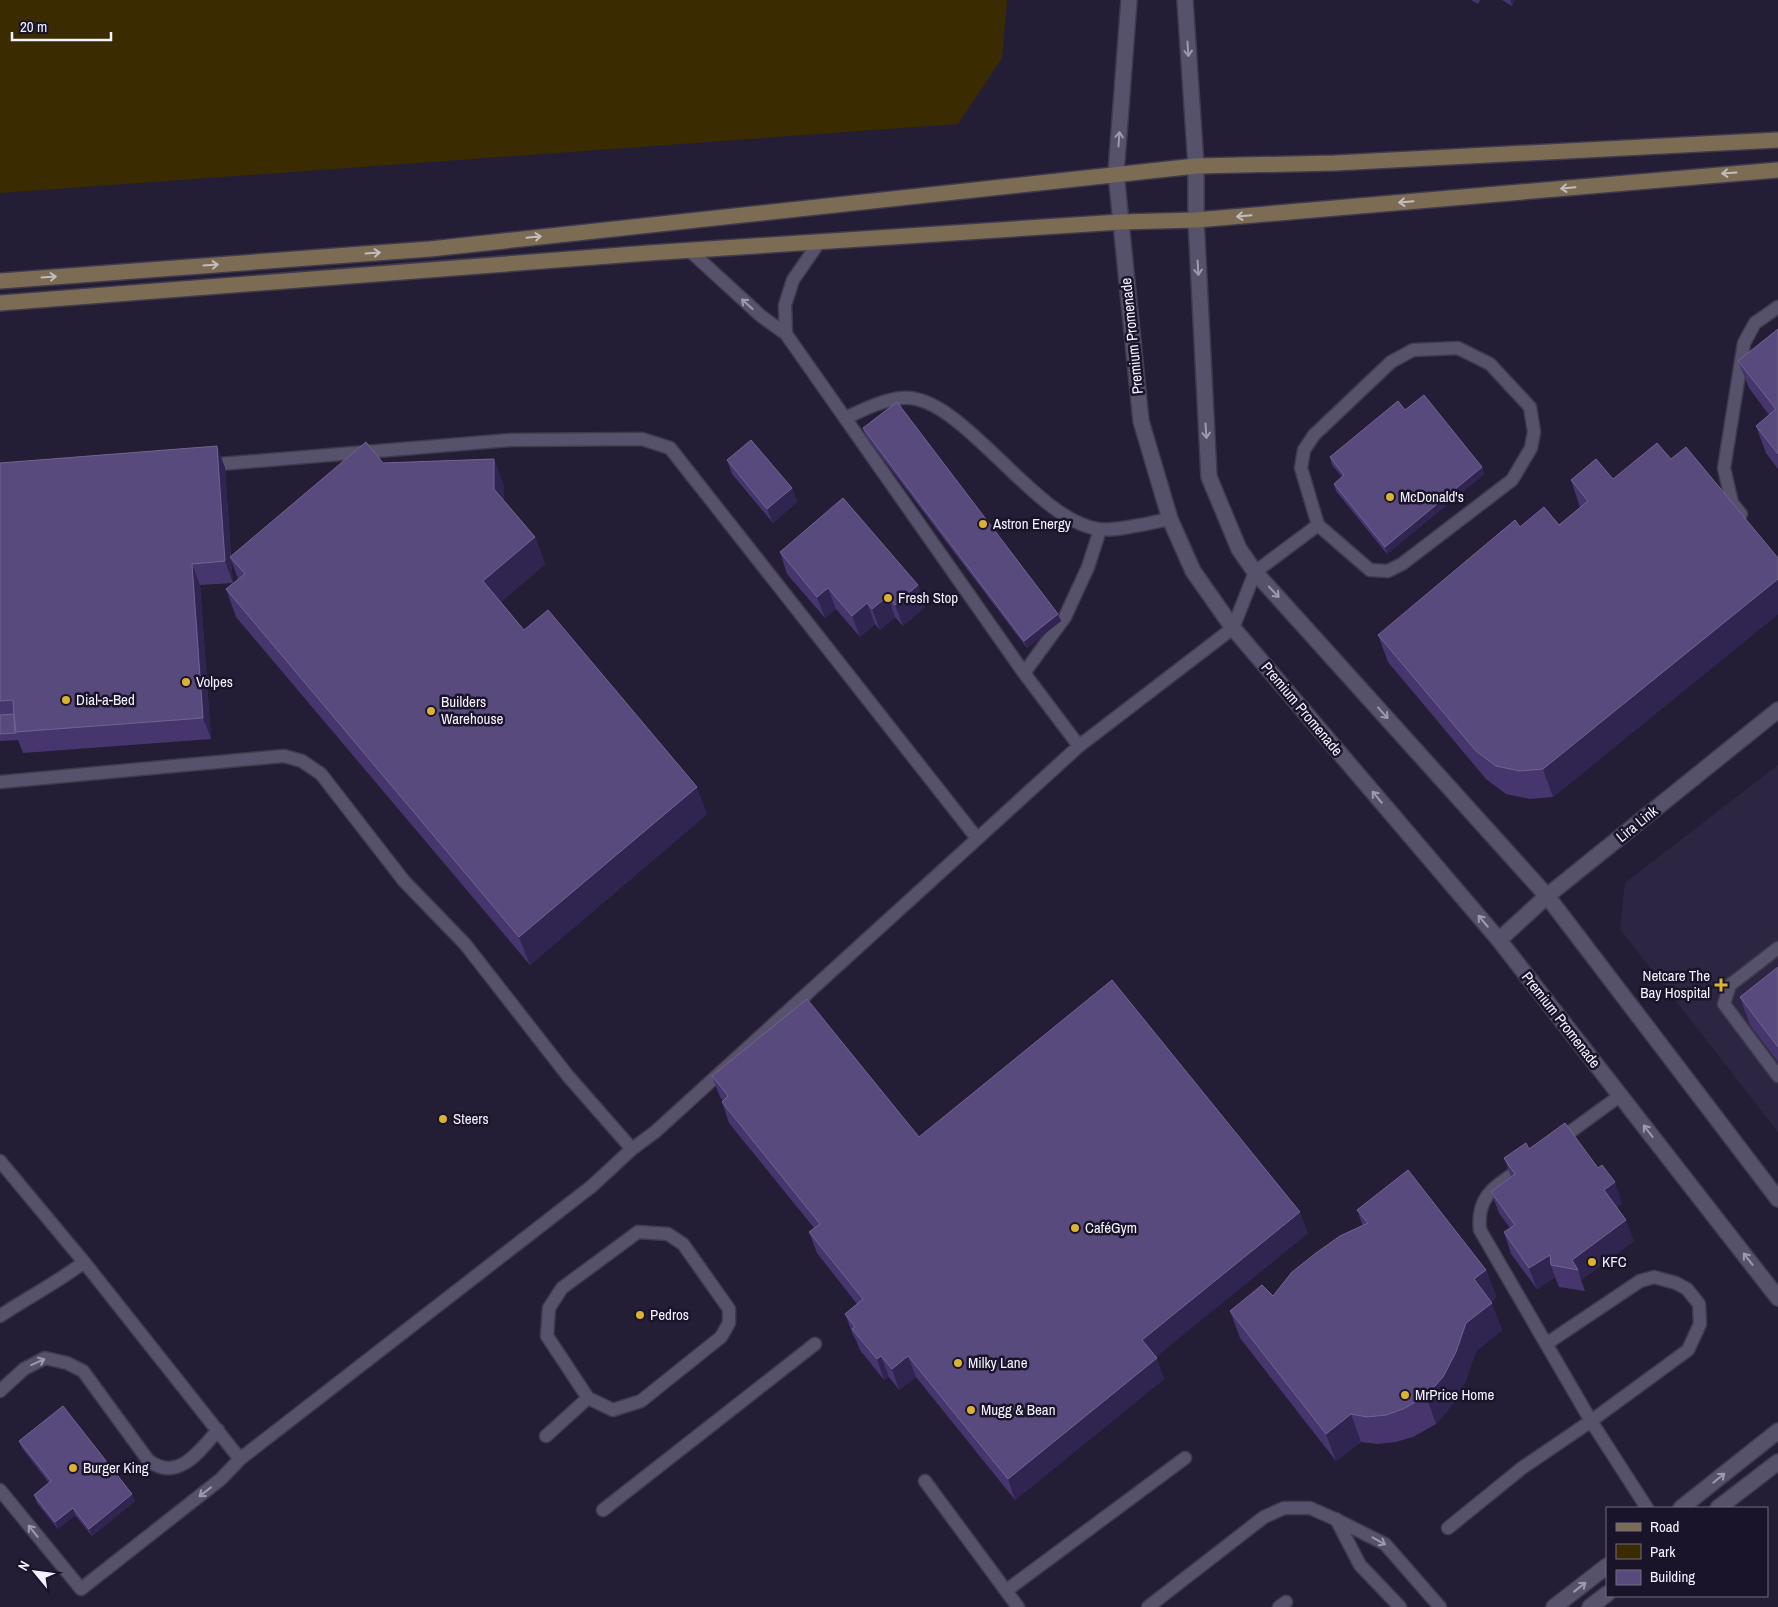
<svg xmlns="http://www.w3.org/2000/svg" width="1778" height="1607" viewBox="0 0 1778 1607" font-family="'Archivo Narrow',sans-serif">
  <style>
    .built { fill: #2d2643 }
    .green { fill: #3a2c00 }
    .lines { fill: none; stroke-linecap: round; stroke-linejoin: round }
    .lane-casing { stroke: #403a4e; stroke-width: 15 }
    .street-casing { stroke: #403a4e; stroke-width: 18 }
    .secondary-casing { stroke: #403a4e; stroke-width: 18 }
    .lane { stroke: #57526c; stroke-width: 12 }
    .street { stroke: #57526c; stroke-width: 15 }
    .secondary { stroke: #7c6c54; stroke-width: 15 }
    .wall { fill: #46366d }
    .shaded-wall { fill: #302450 }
    .building { fill: #594a7d; stroke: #716491 }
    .oneway { stroke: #9d9aae }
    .oneway2 { stroke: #c3bcba }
    .poi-dot { fill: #dab333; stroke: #1a142a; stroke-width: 2 }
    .labels { text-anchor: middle; stroke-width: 5; stroke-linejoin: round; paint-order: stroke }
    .street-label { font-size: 15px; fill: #f3f1fe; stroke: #1a142a }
    .poi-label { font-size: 15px; fill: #f3f1fe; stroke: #1a142a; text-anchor: start }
  </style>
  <rect width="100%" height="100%" fill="#231e35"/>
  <path class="built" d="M1778,765V1132L1620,929L1625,883Z"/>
  <path class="green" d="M0,0H1007L1002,58L958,124L0,193Z"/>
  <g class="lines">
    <defs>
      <path id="lane" d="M689,250L761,316L786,334L1024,673L1079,746
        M786,334L785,305L793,280L820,241
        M1458,348L1490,364L1530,407L1534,432L1531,448L1512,480L1402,564L1388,571L1370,570L1318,525L1301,468L1304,450L1314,435L1391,362L1413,350Z
        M845,418C863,410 882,400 902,398C962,393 1032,519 1098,529C1115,532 1152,522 1170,519
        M208,465L511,440L642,439L670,448L976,837
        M1741,514L1732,503L1724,468L1744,343L1755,323L1778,307
        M1024,673L1065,617L1088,567L1100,530
        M0,782L284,756L302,761L321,774L404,881L465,944L568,1076L632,1149
        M1778,948L1730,985L1724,1004L1778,1076
        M1559,1140L1621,1095
        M0,1161L84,1262L240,1459L592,1186L632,1149L655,1132L1079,746L1233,628L1255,572L1318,525
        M1523,1167C1497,1186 1476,1194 1480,1230L1591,1421L1647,1508
        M638,1232L668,1234L683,1244L729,1309V1323L721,1337L641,1401L613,1410L588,1398L547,1336L549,1308L562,1288Z
        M0,1316C28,1297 57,1283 84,1262
        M0,1391L24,1369L45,1358L67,1363L83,1371L148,1460C177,1483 199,1452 218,1430
        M546,1436L588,1398
        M925,1481L1018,1607
        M0,1490L81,1589L221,1479L240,1459
        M603,1510L815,1344
        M1336,1519L1360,1565L1400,1607
        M1448,1528L1522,1468L1591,1421L1688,1350L1700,1324L1699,1304L1687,1289L1676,1283L1654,1277L1640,1281L1546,1344
        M1007,1590L1185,1458
        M1148,1607L1264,1517L1284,1508H1310L1335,1519L1385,1544L1440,1607
        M1279,1607L1286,1602"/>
      <path id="street" d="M1129,0L1116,173L1141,421L1170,519L1193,571L1233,628L1499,940L1778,1298
        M1185,0L1196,166V220L1209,477L1239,549L1255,572L1547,896L1778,1199
        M1499,940L1547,896L1778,710
        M1681,1508L1778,1431
        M1718,1508L1778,1462
        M1554,1607L1607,1566
        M1590,1607L1607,1594"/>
      <path id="secondary" d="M0,281L430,249L1196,166L1335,163L1778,140
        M0,303L648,253L1120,222L1196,220L1778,170"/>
    </defs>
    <use href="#lane" class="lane-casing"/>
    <use href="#street" class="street-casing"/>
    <use href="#secondary" class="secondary-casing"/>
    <use href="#lane" class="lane"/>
    <use href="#street" class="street"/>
    <use href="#secondary" class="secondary"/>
  </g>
  <path class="wall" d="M1471,0H1480L1478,4Z
    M1502,0H1515L1512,6Z
    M1778,329V469L1766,453L1756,426L1769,415L1749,388L1738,361Z
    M1405,410L1482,467L1484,474L1387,554L1336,491L1334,484L1342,477L1332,465L1330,457Z
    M863,428L1061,621L1027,648L865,435Z
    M217,446L225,468L231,556L383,463L494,459L504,487V501L535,537L545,564L501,602L524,630L707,814L530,965L236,617L226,589L238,579L231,560L233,583L200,585L211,739L23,753L18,740L0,741V463Z
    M1671,459L1778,558V614L1553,797L1530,799L1506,794L1486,779L1388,662L1378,635L1520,527L1559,525L1580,507L1571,480L1613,479Z
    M727,460L792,488L797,502L773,523L732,474Z
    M780,552L918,585L925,607L903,626L895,617L880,630L875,624L860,637L836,609L825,618L787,574Z
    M1778,967V1062L1750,1025L1740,997Z
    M712,1076L919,1137L1308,1233L1155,1357L1164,1379L1015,1500L916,1377L899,1390L889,1377L884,1380L860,1350L856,1340L853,1335L845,1314L857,1304L817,1253L809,1232L814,1228L729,1123L722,1102L723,1101L720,1097Z
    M1529,1149L1622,1203L1617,1207L1634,1241L1581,1280L1585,1291L1559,1287L1555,1277L1537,1289L1511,1254L1504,1232L1510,1228L1499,1213L1491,1192L1511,1177L1504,1158Z
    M1357,1210L1486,1270L1496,1297L1491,1302L1502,1330L1476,1351L1466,1380L1453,1404L1436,1424L1413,1437L1396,1442L1377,1444L1361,1442L1336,1461L1240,1338L1230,1311L1273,1296L1363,1226Z
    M19,1441L135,1501L92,1536L75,1515L58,1529L37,1503L34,1495L49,1483L22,1448Z"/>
  <path class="shaded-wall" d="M1510,0H1515L1512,6Z
    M217,446L225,468L231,558L230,557L231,560L233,583L225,561Z
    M494,459L504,487V517L494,489Z
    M1482,467L1484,474L1387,554L1385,547Z
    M792,488L797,502L773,523L767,509Z
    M535,537L545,564L493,609L483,581Z
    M192,564L200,585L211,739L203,718Z
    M1778,579V614L1553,797L1543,769Z
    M918,585L925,607L903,626L895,605Z
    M828,588L836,609L825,618L817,597Z
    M888,596L895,617L880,630L872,609Z
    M867,603L875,624L860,637L852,616Z
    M1058,614L1061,621L1027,648L1024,641Z
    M697,787L707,814L530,965L519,937Z
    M1615,1182L1622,1203L1612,1211L1604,1190Z
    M1300,1212L1308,1233L1150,1362L1142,1340Z
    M1626,1220L1634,1241L1581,1280L1578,1270L1572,1260Z
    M1550,1255L1551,1265L1555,1277L1537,1289L1529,1268Z
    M1486,1270L1496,1297L1484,1307L1474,1279Z
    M1492,1303L1502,1330L1476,1351L1466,1380L1453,1404L1436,1424L1426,1396L1466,1323Z
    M881,1356L889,1377L884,1380L877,1359Z
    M908,1356L916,1377L899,1390L892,1369Z
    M1157,1358L1164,1379L1015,1500L1008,1479Z
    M1351,1414L1361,1442L1336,1461L1326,1434Z
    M132,1494L135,1501L92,1536L89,1529Z
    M73,1508L75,1515L58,1529L55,1522Z"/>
  <path class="building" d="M1778,329V454L1756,426L1776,409L1738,361Z
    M1424,395L1482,467L1385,547L1334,484L1344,475L1330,457L1398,401L1405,410Z
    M897,402L1058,614L1024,641L863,428Z
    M751,440L792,488L767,509L727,460Z
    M366,442L383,463L494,459V489L535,537L483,581L524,630L548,610L697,787L519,937L226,589L245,574L230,557Z
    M1657,443L1671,459L1686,447L1778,558V579L1543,769L1520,771L1496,766L1476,751L1378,635L1515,520L1520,527L1544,507L1559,525L1588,501L1571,480L1596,459L1613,479Z
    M217,446L225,561L192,564L203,718L15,732L13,700L0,701V463Z
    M843,498L918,585L895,605L888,596L872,609L867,603L852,616L828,588L817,597L780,552Z
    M14,714L16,733L0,734V715Z
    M1778,967V1047L1740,997Z
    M1112,980L1300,1212L1142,1340L1157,1358L1008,1479L908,1356L892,1369L881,1356L877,1359L852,1329L855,1327L845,1314L863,1299L809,1232L820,1224L722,1102L728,1096L712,1076L807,999L919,1137Z
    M1565,1123L1598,1168L1602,1165L1615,1182L1604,1190L1626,1220L1572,1260L1578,1270L1551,1265L1550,1255L1529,1268L1504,1232L1515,1225L1491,1192L1515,1174L1504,1158L1526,1143L1529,1149Z
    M1408,1170L1486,1270L1474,1279L1492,1303L1466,1323L1456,1352L1443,1377L1426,1396L1403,1409L1386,1415L1367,1417L1351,1414L1326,1434L1230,1311L1262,1285L1273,1296L1292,1272L1316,1253L1340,1236L1368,1223L1357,1210Z
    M63,1406L132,1494L89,1529L73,1508L55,1522L34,1495L51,1481L19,1441Z"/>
  <defs><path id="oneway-shaft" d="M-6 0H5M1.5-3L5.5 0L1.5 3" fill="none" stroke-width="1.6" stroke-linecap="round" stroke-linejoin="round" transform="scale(1.25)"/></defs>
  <g class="oneway">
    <use href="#oneway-shaft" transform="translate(1188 49) rotate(86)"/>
    <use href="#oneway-shaft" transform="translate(1119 139) rotate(-86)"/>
    <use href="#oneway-shaft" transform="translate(1198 268) rotate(87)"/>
    <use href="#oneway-shaft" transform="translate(747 304) rotate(-138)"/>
    <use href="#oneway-shaft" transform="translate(1206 431) rotate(86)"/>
    <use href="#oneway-shaft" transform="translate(1274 592) rotate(47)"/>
    <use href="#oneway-shaft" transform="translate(1383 713) rotate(48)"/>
    <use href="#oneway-shaft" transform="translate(1377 797) rotate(-130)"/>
    <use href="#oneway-shaft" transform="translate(1483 921) rotate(-130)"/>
    <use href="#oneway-shaft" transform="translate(1648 1131) rotate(-128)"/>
    <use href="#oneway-shaft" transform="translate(1748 1259) rotate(-128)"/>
    <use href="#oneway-shaft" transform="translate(38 1362) rotate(-24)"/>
    <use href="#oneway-shaft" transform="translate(1719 1478) rotate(-39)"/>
    <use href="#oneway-shaft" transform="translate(205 1492) rotate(142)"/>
    <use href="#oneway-shaft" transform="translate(33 1531) rotate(-129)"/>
    <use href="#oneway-shaft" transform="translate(1379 1541) rotate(29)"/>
    <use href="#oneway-shaft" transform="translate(1580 1587) rotate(-38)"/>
  </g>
  <g class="oneway2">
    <use href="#oneway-shaft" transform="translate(1729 173) rotate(176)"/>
    <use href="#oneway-shaft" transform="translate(1568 188) rotate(175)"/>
    <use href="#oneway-shaft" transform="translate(1406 202) rotate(175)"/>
    <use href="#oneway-shaft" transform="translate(1244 216) rotate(175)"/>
    <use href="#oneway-shaft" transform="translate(534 237) rotate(-6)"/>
    <use href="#oneway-shaft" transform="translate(373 253) rotate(-4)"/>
    <use href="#oneway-shaft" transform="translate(211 265) rotate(-4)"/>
    <use href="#oneway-shaft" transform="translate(49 277) rotate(-4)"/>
  </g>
  <g class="poi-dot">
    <circle cx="1390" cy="497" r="5"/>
    <circle cx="983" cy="524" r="5"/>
    <circle cx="888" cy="598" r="5"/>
    <circle cx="186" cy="682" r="5"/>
    <circle cx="66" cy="700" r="5"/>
    <circle cx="431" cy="711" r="5"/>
    <path d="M1718.5 977.5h5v5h5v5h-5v5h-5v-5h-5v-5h5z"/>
    <circle cx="443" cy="1119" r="5"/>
    <circle cx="1075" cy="1228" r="5"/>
    <circle cx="1592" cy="1262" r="5"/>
    <circle cx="640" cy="1315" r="5"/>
    <circle cx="958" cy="1363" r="5"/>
    <circle cx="1405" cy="1395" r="5"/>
    <circle cx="971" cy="1410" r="5"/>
    <circle cx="73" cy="1468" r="5"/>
  </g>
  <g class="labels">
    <g class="street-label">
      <text transform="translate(1132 336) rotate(-96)" y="5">Premium Promenade</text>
      <text transform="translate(1302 709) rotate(50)" y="5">Premium Promenade</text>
      <text transform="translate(1637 824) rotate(-39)" y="5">Lira Link</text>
      <text transform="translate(1561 1020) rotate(52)" y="5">Premium Promenade</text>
    </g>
    <g class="poi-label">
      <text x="1400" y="502">McDonald's</text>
      <text x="993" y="529">Astron Energy</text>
      <text x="898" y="603">Fresh Stop</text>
      <text x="196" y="687">Volpes</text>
      <text x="76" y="705">Dial-a-Bed</text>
      <text x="441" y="707">Builders<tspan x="441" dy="17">Warehouse</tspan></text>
      <text x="1710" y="981" text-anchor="end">Netcare The<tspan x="1710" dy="17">Bay Hospital</tspan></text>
      <text x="453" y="1124">Steers</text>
      <text x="1085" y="1233">CaféGym</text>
      <text x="1602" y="1267">KFC</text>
      <text x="650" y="1320">Pedros</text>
      <text x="968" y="1368">Milky Lane</text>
      <text x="1415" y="1400">MrPrice Home</text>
      <text x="981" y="1415">Mugg &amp; Bean</text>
      <text x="83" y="1473">Burger King</text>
    </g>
  </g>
  <rect x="1606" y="1507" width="162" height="90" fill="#1a142a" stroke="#716c7f"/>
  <rect x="1616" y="1523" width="25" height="8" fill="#7c6c54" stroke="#716c7f"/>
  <text x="1650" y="1532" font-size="15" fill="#f3f1fe">Road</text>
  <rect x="1616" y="1544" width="25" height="15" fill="#3a2c00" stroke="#716c7f"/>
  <text x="1650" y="1557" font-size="15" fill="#f3f1fe">Park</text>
  <rect x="1616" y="1570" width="25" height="15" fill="#594a7d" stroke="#716c7f"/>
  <text x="1650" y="1582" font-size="15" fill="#f3f1fe">Building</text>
  <g transform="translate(35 1572) rotate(299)" stroke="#1a142a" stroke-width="4" paint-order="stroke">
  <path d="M0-4L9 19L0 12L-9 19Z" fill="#f3f1fe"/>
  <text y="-8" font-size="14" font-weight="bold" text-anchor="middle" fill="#f3f1fe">N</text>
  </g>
  <path d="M12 32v8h99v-8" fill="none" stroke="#f3f1fe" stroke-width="2.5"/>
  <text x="20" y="32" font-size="15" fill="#f3f1fe" stroke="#1a142a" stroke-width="4" paint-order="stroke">20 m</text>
</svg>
